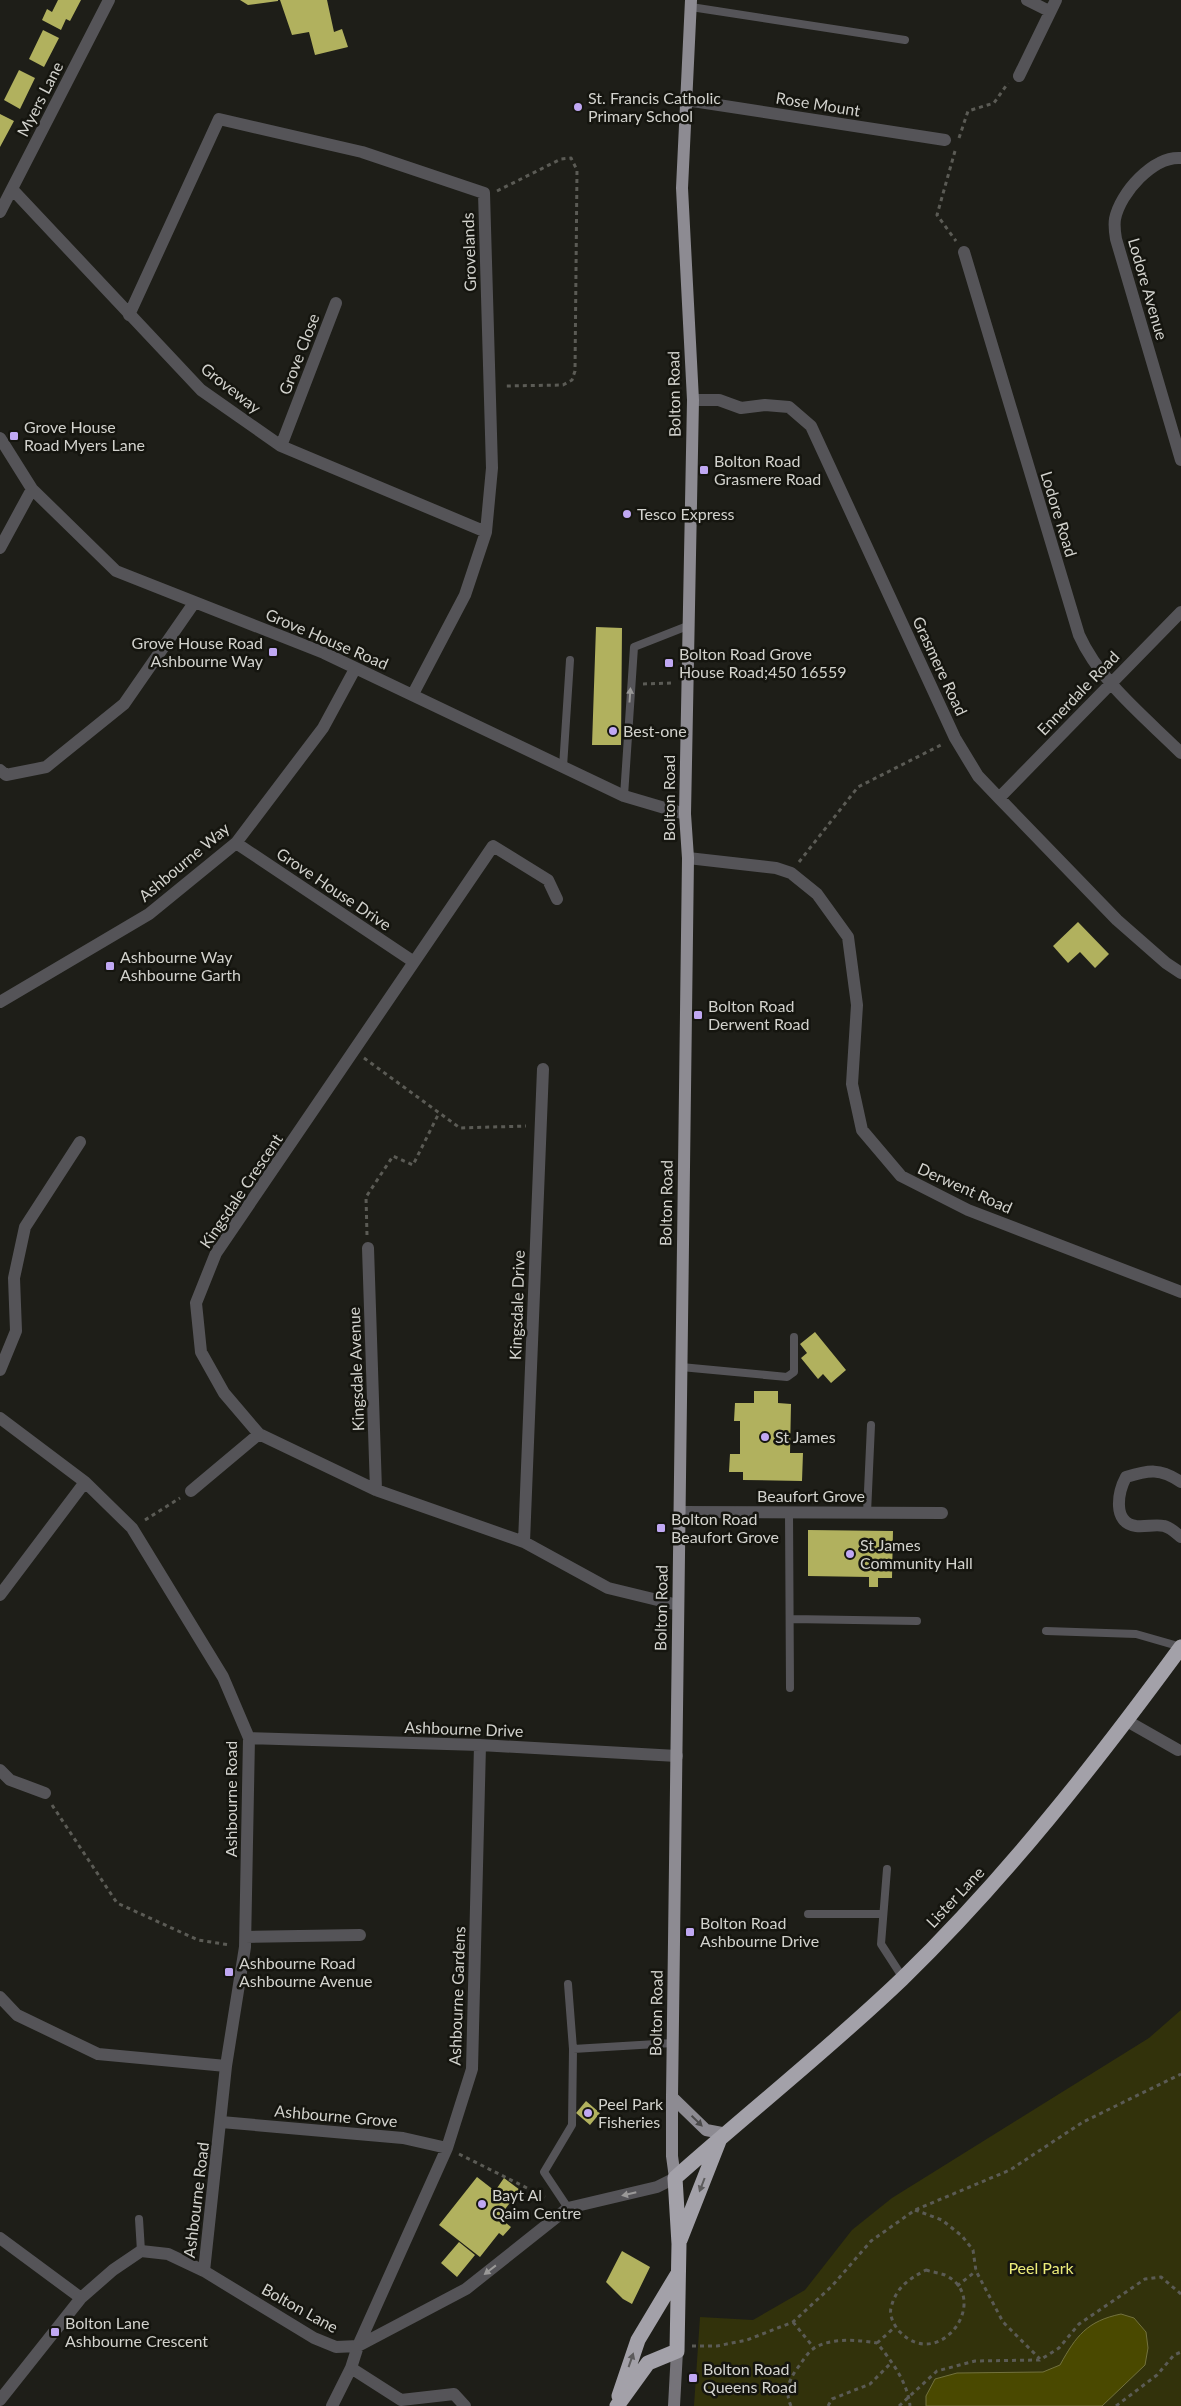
<svg xmlns="http://www.w3.org/2000/svg" width="1181" height="2406" viewBox="0 0 1181 2406" font-family="Lato,sans-serif">
  <style>
    .green { fill: #32320b }
    .water { fill: #4a4900; stroke: #73723e }
    .building { fill: #b1b15e }
    .lines { fill: none; stroke-linecap: round; stroke-linejoin: round }
    .path { stroke: #5b5b55; stroke-width: 3; stroke-dasharray: 4 4; stroke-linecap: butt }
    .lane { stroke: #555458; stroke-width: 8 }
    .street { stroke: #555458; stroke-width: 12 }
    .secondary { stroke: #757379; stroke-width: 12 }
    .primary { stroke: #8d8b92; stroke-width: 12 }
    .highway { stroke: #a3a1a9; stroke-width: 15 }
    .oneway { fill: #9a9998 }
    .oneway2 { fill: #4b4a4a }
    .oneway3 { fill: #5c5b5c }
    .poi-dot { fill: #c0a8f3; stroke: #15150f; stroke-width: 2 }
    .labels { text-anchor: middle; stroke-width: 5; stroke-linejoin: round; paint-order: stroke }
    .poi-label { font-size: 16px; fill: #d2d2cd; stroke: #15150f; text-anchor: start }
    .street-label { font-size: 16px; fill: #d2d2cd; stroke: #15150f }
    .park-label { font-size: 16px; fill: #ecec7a; stroke: #15150f }
  </style>
  <rect width="100%" height="100%" fill="#1e1e18"/>
  <path class="green" d="M1181,2010V2406H694L700,2317L753,2320L805,2290L852,2230L892,2198L1149,2038Z"/>
  <path class="water" d="M1121,2314L1134,2318L1146,2332L1148,2348L1145,2365L1102,2406H926V2396L935,2379L957,2373L1043,2372L1060,2365C1076,2336 1087,2321 1121,2314Z"/>
  <path class="building" d="M58,0H81L70,21L66,19L61,30L42,20L47,9L52,12Z
    M240,0H278V1L248,5Z
    M280,0H327L334,32L342,29L348,47L315,55L309,32L292,35Z
    M43,30L59,38L44,67L29,59Z
    M19,70L35,78L20,109L4,100Z
    M0,114L14,121L0,147Z
    M596,627L622,628L621,745H592Z
    M1078,922L1109,954L1095,968L1080,952L1068,963L1053,946Z
    M815,1332L846,1370L831,1383L823,1374L818,1379L801,1358L807,1353L800,1344Z
    M754,1391H778V1403L791,1404L790,1453H803L802,1481L743,1480V1472H729L730,1454H740V1421H734L735,1403H754Z
    M808,1530L893,1531L892,1578H878V1587H869V1577L808,1576Z
    M586,2101L600,2113L590,2125L576,2113Z
    M477,2177L495,2191L504,2178L520,2190L499,2217L511,2227L503,2236L499,2233L480,2257L439,2225Z
    M459,2242L475,2255L457,2277L441,2263Z
    M622,2251L650,2267L632,2304L623,2299L606,2282Z"/>
  <g class="lines">
    <path class="path" d="M959,138L968,111L994,103L1008,83
      M955,151L937,215L956,241
      M497,191L561,159L571,158L577,170L575,371L572,380L563,385L505,386
      M643,684L672,683
      M799,862L858,787L943,744
      M364,1058L460,1128L526,1126
      M367,1235L366,1197L393,1156L413,1165L439,1113
      M145,1520L180,1498
      M52,1805L117,1903L198,1940L230,1945
      M459,2154L545,2197
      M915,2210L942,2220L962,2236L973,2250L976,2271L1003,2322L1040,2359
      M926,2270C932,2272 939,2273 945,2275C993,2298 940,2373 900,2332C894,2326 889,2315 891,2308C896,2287 909,2279 926,2270Z
      M957,2286L976,2271
      M793,2322L814,2348
      M877,2343L895,2327
      M692,2346H717L747,2340L793,2322L832,2286L871,2241L915,2210L1010,2170L1083,2122L1181,2074
      M791,2406C785,2392 788,2382 796,2370C801,2364 806,2354 813,2349C830,2337 858,2340 877,2343C891,2360 908,2383 910,2406
      M828,2406L832,2399L870,2384L891,2363
      M899,2406L937,2371L975,2361L1040,2360L1059,2348L1079,2324L1145,2279L1161,2277L1181,2294
      M1116,2406L1157,2375L1174,2355L1181,2352"/>
    <path class="lane" d="M691,7L905,40
      M563,767L570,660
      M624,796L634,647L690,625
      M681,1367L787,1377L794,1372V1337
      M789,1513L790,1688
      M867,1513L871,1425
      M791,1619L917,1621
      M1046,1631L1136,1634L1181,1647
      M887,1869L881,1944L903,1978
      M808,1914H883
      M573,2049L673,2043
      M568,2208L544,2172L572,2125L573,2049L568,1984
      M139,2219L141,2251"/>
    <path class="street" d="M1027,0L1049,11
      M1019,76L1056,0
      M686,100L945,140
      M1181,158C1153,156 1120,193 1115,219C1114,225 1115,233 1116,239L1181,460
      M12,189L201,390L281,446L486,532
      M0,212L109,0
      M964,252L1079,635C1100,682 1145,717 1181,753
      M129,315L219,119L362,152L484,193L492,468L486,532L465,595L413,694
      M693,400H719L741,408L765,405L789,407L811,426L955,738L978,776L999,798L1117,920L1166,963L1181,973
      M0,438L32,489L116,571L324,653L624,796L685,814
      M281,446L336,303
      M0,548L32,489
      M0,770L6,775L46,767L124,704L194,603
      M999,798L1181,612
      M236,843L414,962
      M688,858L776,868L791,873L817,894L848,937L857,1005L852,1084L862,1130L901,1176L968,1210L1181,1292
      M557,899L548,880L493,846L216,1253L196,1303L201,1352L224,1393L259,1434L376,1490L524,1542L608,1588L678,1605
      M0,1002L149,914L236,843L323,728L355,669
      M368,1248L376,1490
      M0,1370L16,1331L14,1278L25,1227L80,1142
      M0,1418L85,1482L132,1528L223,1677L249,1738L245,1947L226,2066L204,2271
      M1181,1482C1160,1468 1149,1470 1126,1477C1118,1492 1112,1523 1136,1526C1146,1527 1156,1524 1164,1526C1170,1527 1176,1533 1181,1537
      M191,1491L259,1434
      M680,1512L942,1513
      M524,1542L543,1069
      M0,1595L85,1482
      M1127,1721L1178,1750
      M249,1738L480,1745L677,1756
      M0,1770L10,1780L45,1793
      M246,1937L360,1935
      M0,1997L17,2015L98,2054L226,2066
      M221,2122L403,2138L447,2148
      M0,2238L81,2298
      M351,2368L401,2400L454,2394L465,2406
      M0,2400L81,2298L113,2270L141,2251L168,2254L204,2271L314,2338L336,2347L358,2346L466,2289L568,2208L657,2187L675,2178
      M332,2406L351,2368L358,2346L447,2148L472,2069L480,1745"/>
    <path class="secondary" d="M674,2406L677,2351"/>
    <path class="primary" d="M672,2097L706,2130L727,2134
      M675,2178L672,2156V2097L688,858L685,814L693,400L682,188L691,0"/>
    <path class="highway" d="M680,2240L719,2141
      M619,2396L638,2340L677,2275
      M617,2406L648,2363L677,2351L679,2244L675,2178C750,2111 829,2049 902,1979C1006,1878 1096,1763 1181,1647"/>
  </g>
  <defs><path id="oneway-solid" d="M-6-.8H1V-3.2L6.5 0L1 3.2V.8H-6Z" transform="scale(1.25)"/></defs>
  <g class="oneway">
    <use href="#oneway-solid" transform="translate(630 695) rotate(-86)"/>
    <use href="#oneway-solid" transform="translate(629 2194) rotate(167)"/>
    <use href="#oneway-solid" transform="translate(490 2270) rotate(142)"/>
  </g>
  <use class="oneway2" href="#oneway-solid" transform="translate(697 2121) rotate(44)"/>
  <g class="oneway3">
    <use href="#oneway-solid" transform="translate(702 2185) rotate(111)"/>
    <use href="#oneway-solid" transform="translate(631 2360) rotate(-71)"/>
  </g>
  <g class="poi-dot">
    <circle cx="578" cy="107" r="5"/>
    <rect x="9" y="431" width="10" height="10" rx="2.5"/>
    <rect x="699" y="465" width="10" height="10" rx="2.5"/>
    <circle cx="627" cy="514" r="5"/>
    <rect x="268" y="647" width="10" height="10" rx="2.5"/>
    <rect x="664" y="658" width="10" height="10" rx="2.5"/>
    <circle cx="613" cy="731" r="5"/>
    <rect x="105" y="961" width="10" height="10" rx="2.5"/>
    <rect x="693" y="1010" width="10" height="10" rx="2.5"/>
    <circle cx="765" cy="1437" r="5"/>
    <rect x="656" y="1523" width="10" height="10" rx="2.5"/>
    <circle cx="850" cy="1554" r="5"/>
    <rect x="685" y="1927" width="10" height="10" rx="2.5"/>
    <rect x="224" y="1967" width="10" height="10" rx="2.5"/>
    <circle cx="588" cy="2113" r="5"/>
    <circle cx="482" cy="2204" r="5"/>
    <rect x="50" y="2327" width="10" height="10" rx="2.5"/>
    <rect x="688" y="2373" width="10" height="10" rx="2.5"/>
  </g>
  <g class="labels">
    <g class="poi-label">
      <text x="588" y="104">St. Francis Catholic<tspan x="588" dy="18">Primary School</tspan></text>
      <text x="24" y="433">Grove House<tspan x="24" dy="18">Road Myers Lane</tspan></text>
      <text x="714" y="467">Bolton Road<tspan x="714" dy="18">Grasmere Road</tspan></text>
      <text x="637" y="520">Tesco Express</text>
      <text x="263" y="649" text-anchor="end">Grove House Road<tspan x="263" dy="18">Ashbourne Way</tspan></text>
      <text x="679" y="660">Bolton Road Grove<tspan x="679" dy="18">House Road;450 16559</tspan></text>
      <text x="623" y="737">Best-one</text>
      <text x="120" y="963">Ashbourne Way<tspan x="120" dy="18">Ashbourne Garth</tspan></text>
      <text x="708" y="1012">Bolton Road<tspan x="708" dy="18">Derwent Road</tspan></text>
      <text x="775" y="1443">St James</text>
      <text x="671" y="1525">Bolton Road<tspan x="671" dy="18">Beaufort Grove</tspan></text>
      <text x="860" y="1551">St James<tspan x="860" dy="18">Community Hall</tspan></text>
      <text x="700" y="1929">Bolton Road<tspan x="700" dy="18">Ashbourne Drive</tspan></text>
      <text x="239" y="1969">Ashbourne Road<tspan x="239" dy="18">Ashbourne Avenue</tspan></text>
      <text x="598" y="2110">Peel Park<tspan x="598" dy="18">Fisheries</tspan></text>
      <text x="492" y="2201">Bayt Al<tspan x="492" dy="18">Qaim Centre</tspan></text>
      <text x="65" y="2329">Bolton Lane<tspan x="65" dy="18">Ashbourne Crescent</tspan></text>
      <text x="703" y="2375">Bolton Road<tspan x="703" dy="18">Queens Road</tspan></text>
    </g>
    <g class="street-label">
      <text transform="translate(40 99) rotate(-63)" y="6">Myers Lane</text>
      <text transform="translate(818 104) rotate(9)" y="6">Rose Mount</text>
      <text transform="translate(469 252) rotate(-92)" y="6">Grovelands</text>
      <text transform="translate(1148 289) rotate(74)" y="6">Lodore Avenue</text>
      <text transform="translate(299 354) rotate(-69)" y="6">Grove Close</text>
      <text transform="translate(231 388) rotate(38)" y="6">Groveway</text>
      <text transform="translate(674 394) rotate(-91)" y="6">Bolton Road</text>
      <text transform="translate(1059 514) rotate(73)" y="6">Lodore Road</text>
      <text transform="translate(327 639) rotate(23)" y="6">Grove House Road</text>
      <text transform="translate(940 666) rotate(65)" y="6">Grasmere Road</text>
      <text transform="translate(1078 693) rotate(-46)" y="6">Ennerdale Road</text>
      <text transform="translate(669 798) rotate(-90)" y="6">Bolton Road</text>
      <text transform="translate(184 862) rotate(-40)" y="6">Ashbourne Way</text>
      <text transform="translate(334 889) rotate(34)" y="6">Grove House Drive</text>
      <text transform="translate(965 1188) rotate(24)" y="6">Derwent Road</text>
      <text transform="translate(241 1191) rotate(-56)" y="6">Kingsdale Crescent</text>
      <text transform="translate(666 1203) rotate(-89)" y="6">Bolton Road</text>
      <text transform="translate(517 1305) rotate(-88)" y="6">Kingsdale Drive</text>
      <text transform="translate(356 1369) rotate(-92)" y="6">Kingsdale Avenue</text>
      <text x="811" y="1502">Beaufort Grove</text>
      <text transform="translate(661 1608) rotate(-89)" y="6">Bolton Road</text>
      <text transform="translate(464 1729) rotate(2)" y="6">Ashbourne Drive</text>
      <text transform="translate(231 1799) rotate(-90)" y="6">Ashbourne Road</text>
      <text transform="translate(955 1897) rotate(-47)" y="6">Lister Lane</text>
      <text transform="translate(457 1996) rotate(-88)" y="6">Ashbourne Gardens</text>
      <text transform="translate(656 2013) rotate(-89)" y="6">Bolton Road</text>
      <text transform="translate(336 2116) rotate(5)" y="6">Ashbourne Grove</text>
      <text transform="translate(196 2200) rotate(-83)" y="6">Ashbourne Road</text>
      <text transform="translate(300 2308) rotate(29)" y="6">Bolton Lane</text>
    </g>
    <g class="park-label">
      <text x="1041" y="2274">Peel Park</text>
    </g>
  </g>
</svg>
